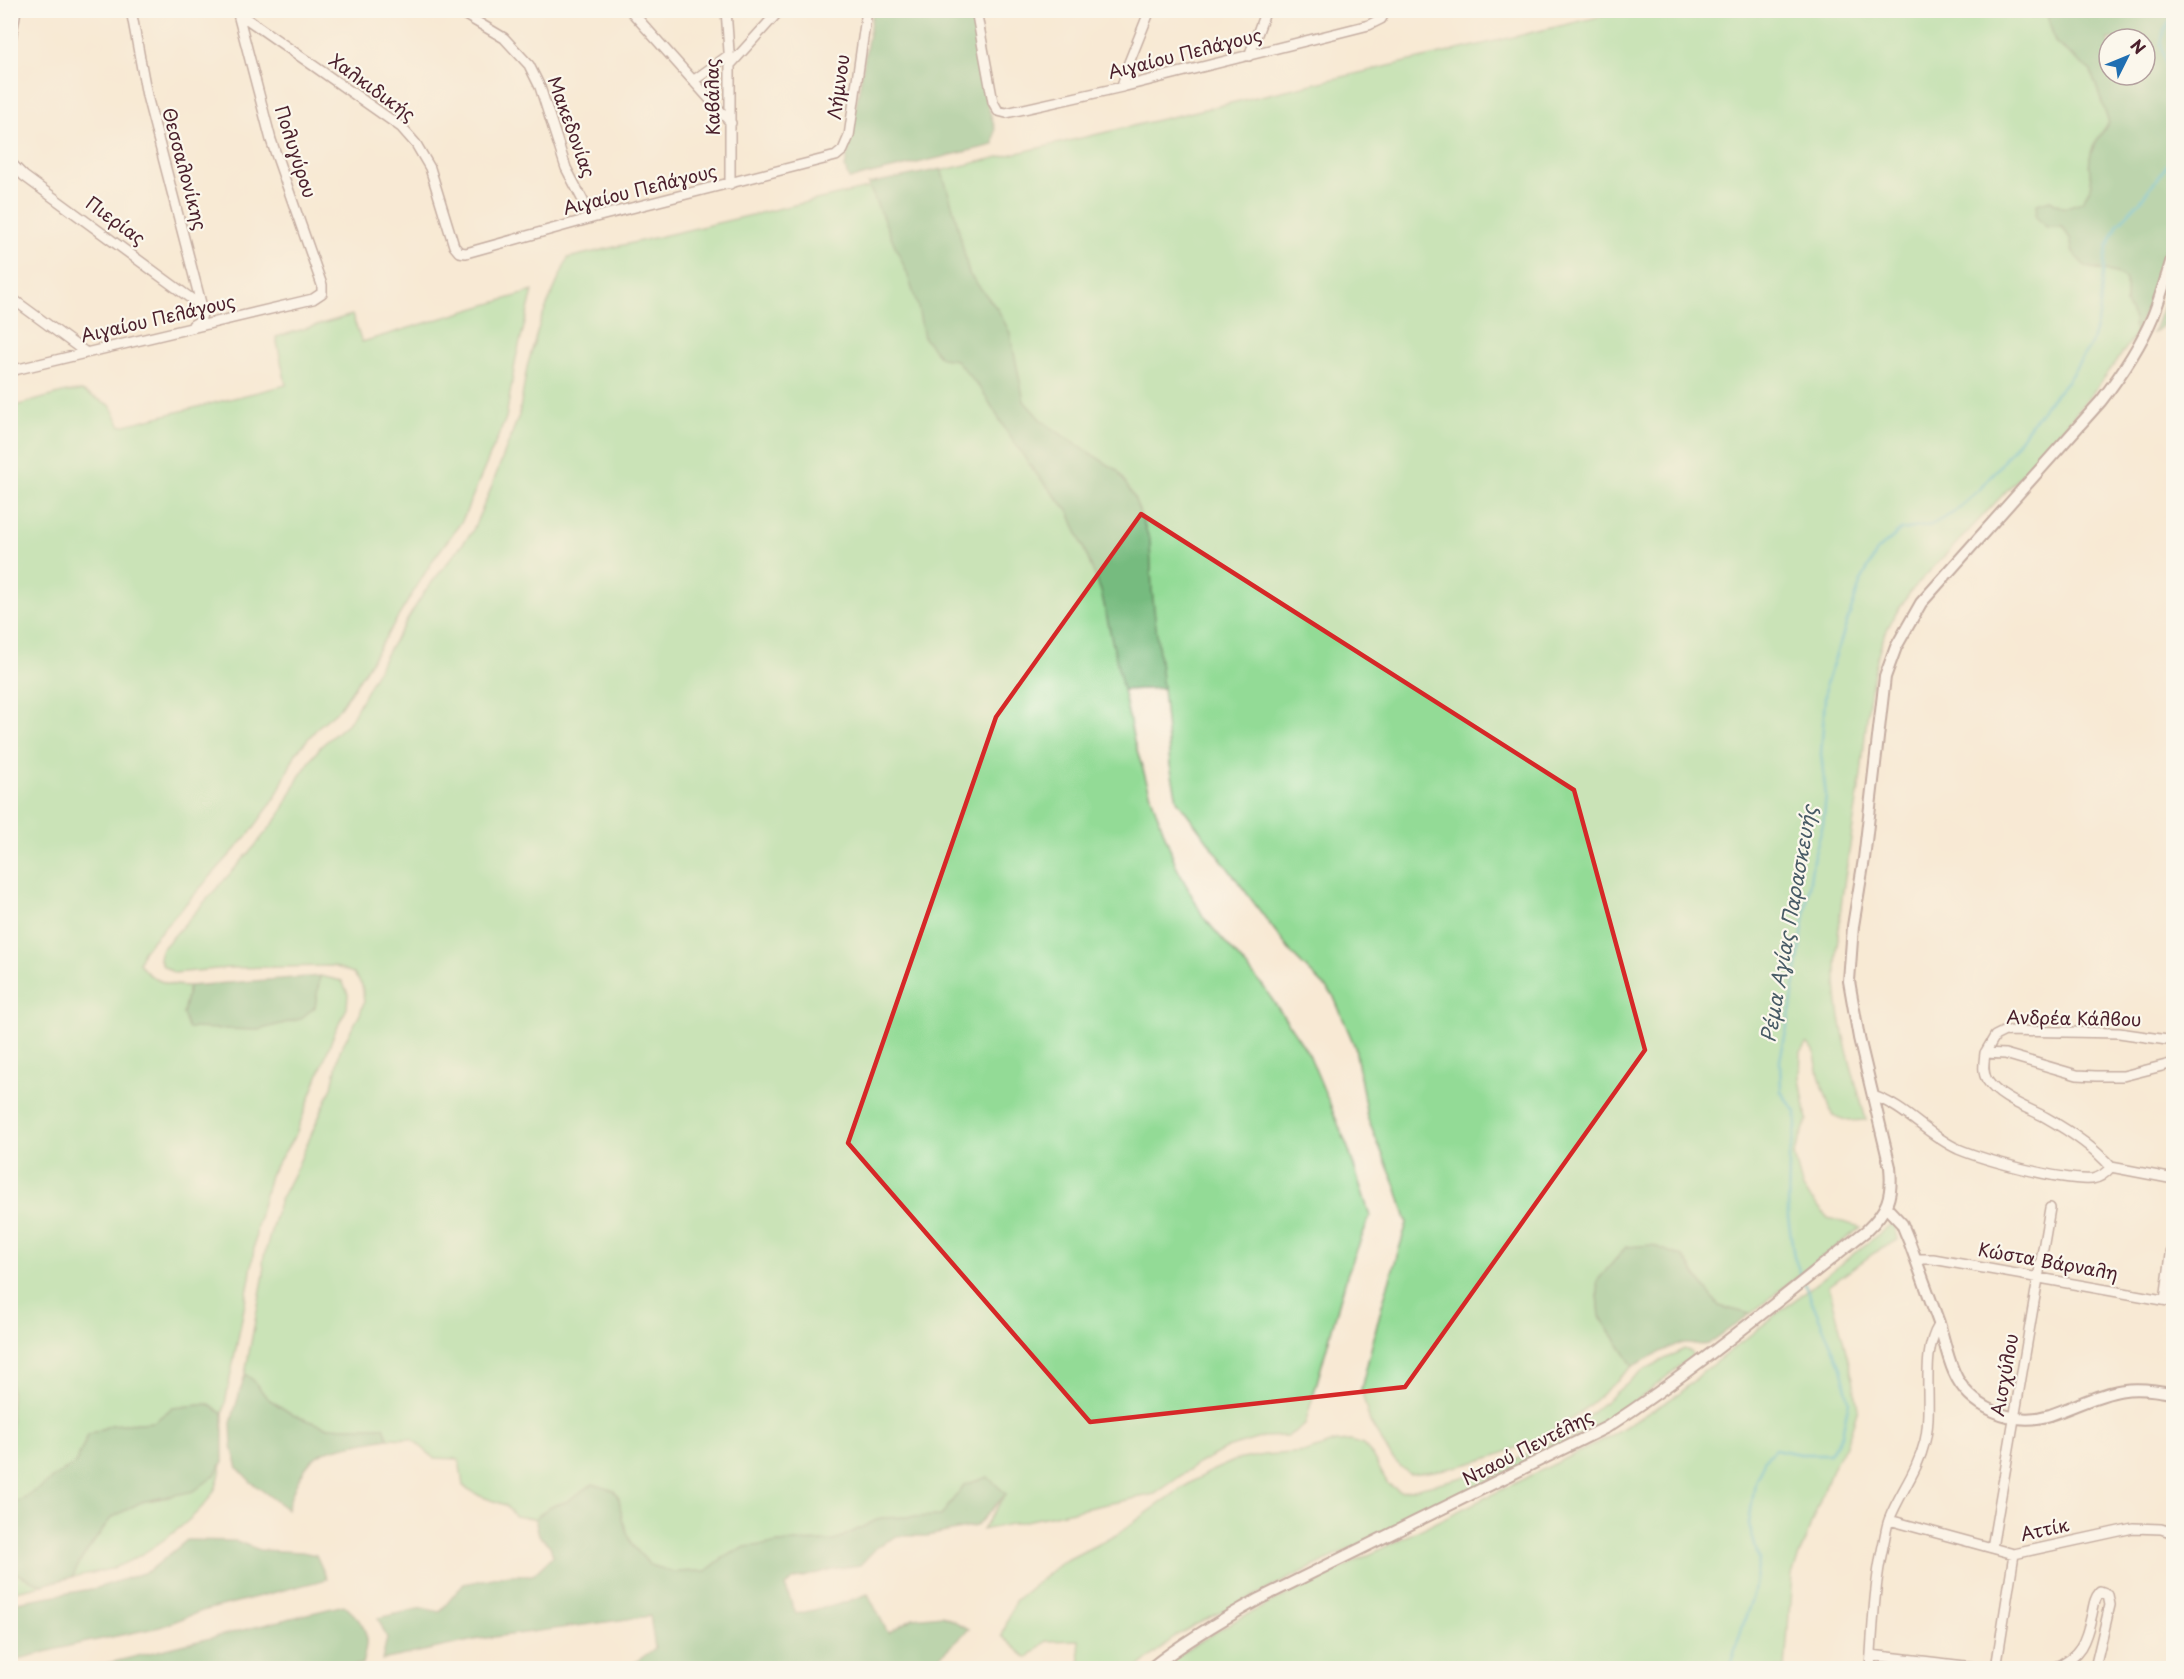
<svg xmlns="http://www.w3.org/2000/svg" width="2184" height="1679" viewBox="0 0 2184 1679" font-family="'Playpen Sans',sans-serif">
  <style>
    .green { fill: #93db96; stroke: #6e7d60; stroke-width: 1.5 }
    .forest { fill: #76bb7f; stroke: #606d55; stroke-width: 1.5; fill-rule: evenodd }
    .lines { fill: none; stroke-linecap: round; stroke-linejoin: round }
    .stream { stroke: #46b6be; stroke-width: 3 }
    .minor-casing { stroke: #876666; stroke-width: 12 }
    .tertiary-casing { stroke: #876666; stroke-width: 14 }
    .minor { stroke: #fff; stroke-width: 9 }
    .tertiary { stroke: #fff; stroke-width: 10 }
    .marked { fill: none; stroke: #d62828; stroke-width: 4.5; stroke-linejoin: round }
    .labels { text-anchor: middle; stroke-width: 4.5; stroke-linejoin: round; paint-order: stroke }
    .street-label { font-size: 18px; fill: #4a1f2b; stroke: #fbf7ec }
    .water-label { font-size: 20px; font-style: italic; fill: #485b66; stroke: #fbf7ec }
  </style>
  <rect width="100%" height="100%" fill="#fbf7ec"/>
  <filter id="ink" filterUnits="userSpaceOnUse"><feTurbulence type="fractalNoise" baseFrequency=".0167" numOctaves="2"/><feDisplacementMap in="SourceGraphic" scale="12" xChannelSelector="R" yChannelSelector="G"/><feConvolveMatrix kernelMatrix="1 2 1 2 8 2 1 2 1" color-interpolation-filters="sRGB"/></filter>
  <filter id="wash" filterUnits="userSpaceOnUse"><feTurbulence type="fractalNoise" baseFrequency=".008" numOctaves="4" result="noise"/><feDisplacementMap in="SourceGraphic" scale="24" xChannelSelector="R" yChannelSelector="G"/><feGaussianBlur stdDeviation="1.35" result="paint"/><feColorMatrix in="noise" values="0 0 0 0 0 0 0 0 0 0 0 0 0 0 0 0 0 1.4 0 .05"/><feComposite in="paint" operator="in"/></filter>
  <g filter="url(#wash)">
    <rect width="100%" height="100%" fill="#f8e9d4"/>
    <path class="green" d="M1624,11H2046L2055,42L2091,71L2109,123C2092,145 2085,157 2092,185L2082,202L2064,208L2050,200L2046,227H2062L2070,238L2073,253L2097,270L2116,273L2126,280V304L2134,319L2135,335C2072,429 1989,508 1912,590C1899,608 1888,624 1881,645C1868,687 1866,732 1861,775C1852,839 1838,904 1836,969C1835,1020 1853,1071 1866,1120L1849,1121L1832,1115L1819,1075L1814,1050L1807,1043L1801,1052L1800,1078L1807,1120L1794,1155L1803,1189L1828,1218L1861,1227L1750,1314L1719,1306L1683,1257L1626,1247L1597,1282L1600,1316L1633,1366C1611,1385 1590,1407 1566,1423C1521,1451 1461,1470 1409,1474L1392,1458L1370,1422L1361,1389L1382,1305L1407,1223L1397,1189L1367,1117L1355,1047L1333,995L1293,955L1177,800L1170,765L1163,688L1123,690L1134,741L1155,808L1177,868L1204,918L1263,986L1309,1054L1348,1148L1370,1216L1347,1275L1305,1425L1288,1436L1263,1437L1227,1448L1196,1465L1155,1494L982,1530L1006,1494L964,1485L941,1516L881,1518L834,1541L789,1542L745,1547L723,1558L706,1571L674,1572L650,1565L632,1545L622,1519L619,1499L614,1491L593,1484L566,1502L549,1507L535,1519L515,1516L505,1505L480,1496L463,1486L459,1459L434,1458L412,1439L388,1438L384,1427H326L293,1415L267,1398L253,1380L245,1374L264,1274L263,1260L279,1202L297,1167L332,1087L340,1050L360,1014L364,1002L362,985L353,973L333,966L228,968L174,973L163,966L159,958L161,950L254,847L280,815L299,777L320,747L350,721L388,651L425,591L472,532L489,493L519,415L527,367L541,319L568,258Z
      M533,291L516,358L506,418L462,521L433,560L365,671L338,710L319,726L296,753L275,798L250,833L143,951L139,963C150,981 169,986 189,986L183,1013L315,1007L320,976L342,981L348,994L347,1008L334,1034L296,1134L270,1175L257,1226L250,1278L223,1414L208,1404L172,1408L154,1422L111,1425L88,1435L76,1462L22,1500L11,1502V407L66,392L82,391L110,405L121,426L286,385L276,337L352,315L362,342Z
      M1894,1222L1898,1240L1874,1253L1829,1286L1853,1378L1858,1409L1849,1437L1831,1471L1792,1575L1785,1668H1161L1199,1642L1236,1620L1605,1439L1679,1394L1703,1372Z
      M1684,1349L1692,1352V1356L1643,1396L1585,1433L1195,1625L1177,1635L1137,1668H1071L1080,1662L1079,1640L1046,1641L1027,1658L1002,1636L1015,1601L1061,1563L1116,1535L1182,1488L1207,1473L1236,1460L1264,1455L1306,1452L1336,1442L1351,1441L1363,1445L1372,1455L1388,1484L1401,1492L1472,1475L1523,1457L1572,1430L1640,1372Z
      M223,1462C220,1470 219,1481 215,1489C200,1518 144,1557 113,1568C100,1572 86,1574 72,1577L83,1557L111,1518L141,1502L169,1497L214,1476Z
      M10,1571L43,1585L11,1592Z"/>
    <path class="forest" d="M873,11H973L983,66L985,96L995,129L994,145L849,179L845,168Z
      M2046,11H2173V225L2148,304L2135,335L2134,319L2126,304V280L2116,273L2086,267L2073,253L2070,238L2062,227H2046L2036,217L2037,204L2050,200L2064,208L2082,202L2092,185C2085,155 2092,146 2109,123L2091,71L2055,42ZM2109,39H2145V75H2109Z
      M941,169L955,214L969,274L998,310L1010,333L1024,401L1041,420L1069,440L1117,470L1134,497L1150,541L1152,591L1163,688L1123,690L1101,591L1069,512L1034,471L1007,432L983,392L956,360L941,358L924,338L918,307L907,273L868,184Z
      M2173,279C2174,302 2176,320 2153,333Z
      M320,976L315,1007L300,1019L258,1030L188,1028L183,1014L189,986Z
      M1652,1245L1683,1257L1719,1306L1750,1314L1708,1344C1699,1347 1694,1342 1685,1343C1673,1344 1645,1360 1633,1366L1600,1316L1597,1281L1626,1247Z
      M245,1374L253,1380L267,1398L293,1415L326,1427H384L388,1438C367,1442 344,1445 324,1452C305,1459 292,1491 287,1509L251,1482L238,1468L232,1446L231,1422Z
      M208,1404L223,1414V1462L214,1476L194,1491L141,1502L111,1518L83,1557L72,1577L43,1585L11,1571V1502L22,1500L76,1462L88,1435L111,1425L154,1422L172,1408Z
      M988,1477L1006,1494L976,1526L927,1536H897L878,1546L860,1565L833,1569L795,1579L785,1586L796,1614L840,1604L868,1594L888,1633L913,1618L942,1615L969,1629L927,1668H628L655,1648L650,1616L479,1639L382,1660L387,1638L378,1618L422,1608L440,1612L463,1584L509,1575H533L553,1556L550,1546L539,1535L535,1519L549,1507L566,1502L593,1484L614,1491L619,1499L622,1519L632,1545L650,1565L674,1572L706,1571L723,1558L745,1547L789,1542L834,1541L881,1518L941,1516L964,1485Z
      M187,1540L236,1541L260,1550L302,1552L316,1555L327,1579L202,1611L160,1627L73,1645L11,1661V1603L97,1588L149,1571Z
      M344,1605C368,1627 370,1633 362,1664L341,1668H89Z"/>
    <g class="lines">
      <path class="stream" d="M2174,14L2164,30L2161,44L2174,103
        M1802,1277L1794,1257L1788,1217L1789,1157L1796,1128V1112L1781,1092L1780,1060L1791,1008L1813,860L1823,824L1826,796L1821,754L1826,684L1861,581L1878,550L1901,530L1931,525L1953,513L1979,490L1998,468L2045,406L2068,380L2091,344L2099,317L2103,273L2107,247L2118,224L2140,201L2165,168L2174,152
        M1729,1668L1754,1592L1759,1560L1749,1524L1755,1482L1765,1459L1775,1449L1800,1454H1830L1842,1434L1849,1401L1841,1368L1804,1283"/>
    </g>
  </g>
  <g filter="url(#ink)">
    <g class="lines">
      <defs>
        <path id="minor" d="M131,10L147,96L203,311L200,321L193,325
          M234,10L401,127L416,144L430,168L454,246L459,252L466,253L592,218L836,156L843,150L849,136L867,10
          M457,10L504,38L529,65L540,87L566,168L592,218
          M630,10L731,123
          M726,10L730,65V184
          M976,10L993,102L998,111L1006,113L1122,87L1369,25L1381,19L1386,10
          M10,45L16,10
          M1249,56L1266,10
          M730,65L780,10
          M693,81L729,55
          M1122,87L1128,65L1150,10
          M10,162L24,176L201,306
          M10,297L85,352
          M10,371L313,299L322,293V285L271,140L238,14
          M1985,1053L1995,1036L2005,1031L2119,1033L2174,1041
          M1873,1096C1905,1106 1927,1135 1958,1149C1987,1161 2062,1181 2092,1179C2100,1178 2106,1173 2111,1167L2174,1179
          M2111,1167C2093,1146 2068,1130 2045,1117C2026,1107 1999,1098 1987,1080C1982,1072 1984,1062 1985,1053L2005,1054L2077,1075L2096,1076H2123L2174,1063
          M1916,1259H1933L2174,1302
          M2165,1300L2174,1232
          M1889,1520L2014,1554L2133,1528L2161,1529L2174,1533
          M1992,1548L2050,1208
          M1871,1655L1982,1668
          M1870,1668C1873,1627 1874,1587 1883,1546C1885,1538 1886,1528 1889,1520C1900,1492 1917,1473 1925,1441C1934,1405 1919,1356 1939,1325
          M1996,1668L2014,1554
          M2053,1668C2081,1657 2086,1641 2092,1614C2094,1605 2094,1599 2100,1592L2108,1595L2110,1605L2095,1668"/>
        <path id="tertiary" d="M1886,1207L1902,1224L1909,1241C1919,1268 1929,1296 1939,1323C1944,1339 1947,1356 1954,1372C1969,1407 2013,1427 2050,1415C2101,1397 2117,1381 2174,1394
          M1151,1668C1185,1641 1221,1620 1259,1599L1607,1427C1698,1368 1781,1298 1866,1231C1887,1211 1893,1197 1890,1167L1859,1038L1849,981L1853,926L1864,859L1885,677L1896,647L1921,603L2101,401C2121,375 2140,347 2153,316C2161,296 2167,274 2174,253"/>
      </defs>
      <use href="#minor" class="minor-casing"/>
      <use href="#tertiary" class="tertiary-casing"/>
      <use href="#minor" class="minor"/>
      <use href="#tertiary" class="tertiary"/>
    </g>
  </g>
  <path d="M0 0H2184V1679H0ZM1141,514L1574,790L1645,1050L1405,1387L1090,1422L848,1143L996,717Z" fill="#f8e9d4" fill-opacity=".55" fill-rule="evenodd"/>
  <path class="marked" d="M1141,514L1574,790L1645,1050L1405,1387L1090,1422L848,1143L996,717Z"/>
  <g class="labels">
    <g class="street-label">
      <text transform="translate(1185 54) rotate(-14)" y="6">Αιγαίου Πελάγους</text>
      <text transform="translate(839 87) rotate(-82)" y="6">Λήμνου</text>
      <text transform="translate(372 88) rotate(36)" y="6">Χαλκιδικής</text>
      <text transform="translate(713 97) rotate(-91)" y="6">Καβάλας</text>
      <text transform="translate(571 127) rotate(70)" y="6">Μακεδονίας</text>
      <text transform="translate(295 152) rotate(72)" y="6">Πολυγύρου</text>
      <text transform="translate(184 169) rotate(75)" y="6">Θεσσαλονίκης</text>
      <text transform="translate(640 190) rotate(-14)" y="6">Αιγαίου Πελάγους</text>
      <text transform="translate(115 221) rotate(36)" y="6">Πιερίας</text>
      <text transform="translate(158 319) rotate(-13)" y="6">Αιγαίου Πελάγους</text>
      <text transform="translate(2074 1019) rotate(1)" y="6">Ανδρέα Κάλβου</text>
      <text transform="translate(2048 1262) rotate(10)" y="6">Κώστα Βάρναλη</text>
      <text transform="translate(2005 1375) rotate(-80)" y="6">Αισχύλου</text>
      <text transform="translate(1528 1448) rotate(-27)" y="6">Νταού Πεντέλης</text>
      <text transform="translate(2045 1530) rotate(-12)" y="6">Αττίκ</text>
    </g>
    <g class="water-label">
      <text transform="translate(1789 924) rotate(-80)" y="7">Ρέμα Αγίας Παρασκευής</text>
    </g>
  </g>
  <rect width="2184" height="1679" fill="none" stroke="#fbf7ec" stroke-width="36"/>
  <g transform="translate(2127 57) rotate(47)"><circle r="28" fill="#fbf7ec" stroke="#b4a19f" stroke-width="1.5"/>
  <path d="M0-4.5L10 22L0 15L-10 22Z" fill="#1f6fb2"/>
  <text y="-9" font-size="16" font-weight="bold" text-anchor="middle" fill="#4a1f2b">N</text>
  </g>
</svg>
